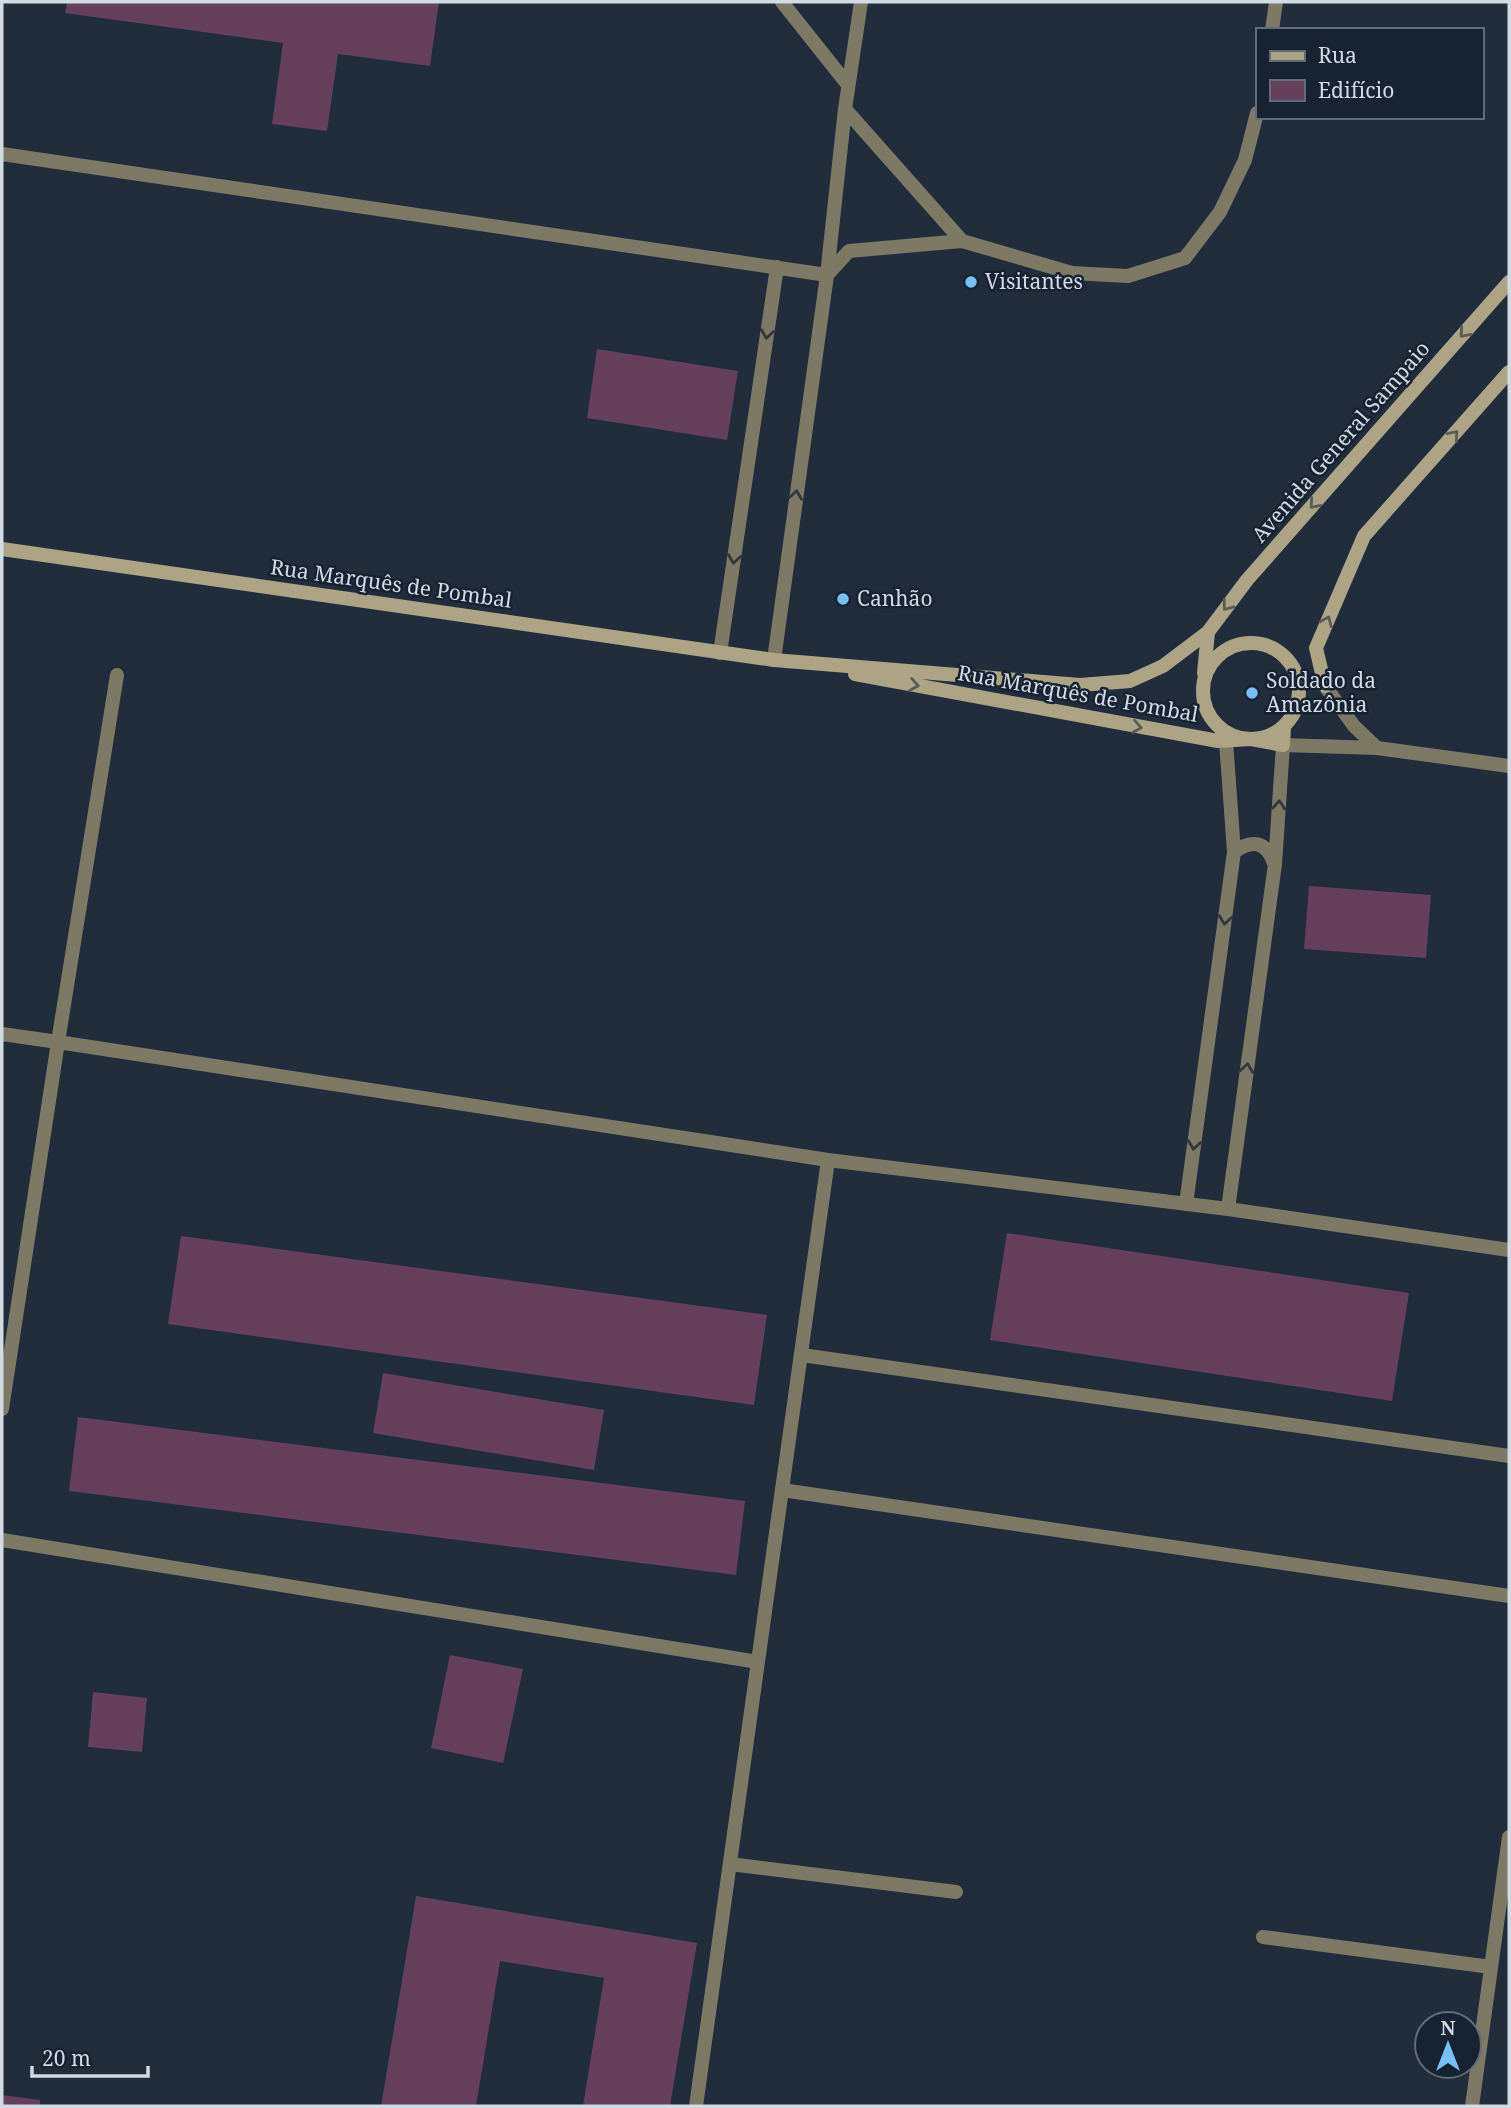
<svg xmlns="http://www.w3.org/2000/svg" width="1511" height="2108" viewBox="0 0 1511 2108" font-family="'Noto Serif',serif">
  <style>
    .building { fill: #64405d }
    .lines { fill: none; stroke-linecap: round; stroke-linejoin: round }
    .lane { stroke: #7e7965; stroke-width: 14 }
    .street { stroke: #7e7965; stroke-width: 14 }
    .secondary { stroke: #ada485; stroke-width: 14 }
    .oneway { stroke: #5a5d57 }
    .oneway2 { stroke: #31383f }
    .poi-dot { fill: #76c0f7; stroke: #172332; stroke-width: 2.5 }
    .labels { text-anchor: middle; stroke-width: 5; stroke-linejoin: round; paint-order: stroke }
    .poi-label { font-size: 21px; fill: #d2dae4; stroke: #172332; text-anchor: start }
    .street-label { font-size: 21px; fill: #d2dae4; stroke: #172332 }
  </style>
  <rect width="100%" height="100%" fill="#212d3c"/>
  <path class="building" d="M67,2H439L430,66L338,54L327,131L272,124L283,43L65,13Z
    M597,349L738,371L727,440L587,418Z
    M1309,886L1431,895L1426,958L1304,949Z
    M1007,1233L1409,1293L1392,1401L990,1340Z
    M181,1236L767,1315L754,1405L168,1324Z
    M383,1373L604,1410L594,1470L373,1433Z
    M78,1417L745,1501L736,1575L69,1491Z
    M450,1655L523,1669L503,1763L431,1748Z
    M93,1692L147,1698L142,1752L88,1747Z
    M416,1896L697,1943L670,2106H583L604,1978L500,1961L476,2106H381Z
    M2,2095L40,2100V2106H2Z"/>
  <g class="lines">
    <path class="lane" d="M782,2L848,85
      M1272,30L1276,2
      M845,109L962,241
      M2,154L827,275
      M827,275L849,251L962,241L1072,273L1128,276L1185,258L1220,212L1245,160L1257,113
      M720,653L777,267
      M774,660L827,275L845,109L861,2
      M117,675L58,1042L828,1160L1228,1209L1509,1250
      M1234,852C1252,839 1266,841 1274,863
      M2,1034L58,1042L2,1409
      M1186,1204L1234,852L1226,741
      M1228,1209L1275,864L1283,745
      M802,1355L1509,1456
      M782,1490L1509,1596
      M2,1540L758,1662
      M730,1864L956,1892
      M1263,1937L1491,1967
      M696,2106L828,1160
      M1472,2106L1509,1837"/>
    <path class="street" d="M1325,686L1354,726L1377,748
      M1283,745L1377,748L1509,766"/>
    <path class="secondary" d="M2,549L774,660L1080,685L1130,681L1163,666L1208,632L1247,580L1509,282
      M1203 691a48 48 0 1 1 96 0a48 48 0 1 1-96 0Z
      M1204,673L1208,632
      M855,674L1218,741L1251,739L1283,745L1284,727
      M1325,686L1316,648L1364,536L1509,372"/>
  </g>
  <defs><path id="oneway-chevron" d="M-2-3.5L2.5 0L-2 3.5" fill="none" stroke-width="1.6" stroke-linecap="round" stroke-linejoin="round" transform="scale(1.75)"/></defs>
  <g class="oneway">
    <use href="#oneway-chevron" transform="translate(1464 333) rotate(131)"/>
    <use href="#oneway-chevron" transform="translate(1454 435) rotate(-49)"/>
    <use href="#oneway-chevron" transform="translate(1314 504) rotate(131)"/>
    <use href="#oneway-chevron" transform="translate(1227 606) rotate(127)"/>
    <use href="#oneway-chevron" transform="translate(1327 621) rotate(-66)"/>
    <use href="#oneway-chevron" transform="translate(914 685) rotate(10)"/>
    <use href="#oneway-chevron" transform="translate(1137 727) rotate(10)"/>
  </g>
  <g class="oneway2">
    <use href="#oneway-chevron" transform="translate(767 334) rotate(98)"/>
    <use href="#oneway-chevron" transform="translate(796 495) rotate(-82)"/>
    <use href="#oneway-chevron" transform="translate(734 559) rotate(98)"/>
    <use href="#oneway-chevron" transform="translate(1279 805) rotate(-86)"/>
    <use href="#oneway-chevron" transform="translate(1225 920) rotate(98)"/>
    <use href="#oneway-chevron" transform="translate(1247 1068) rotate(-82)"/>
    <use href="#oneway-chevron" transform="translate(1194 1145) rotate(98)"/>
  </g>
  <g class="poi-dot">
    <circle cx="971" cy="282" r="7"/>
    <circle cx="843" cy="599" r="7"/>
    <circle cx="1252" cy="693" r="7"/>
  </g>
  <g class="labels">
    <g class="poi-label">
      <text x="985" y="289">Visitantes</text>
      <text x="857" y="606">Canhão</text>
      <text x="1266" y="688">Soldado da<tspan x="1266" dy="24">Amazônia</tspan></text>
    </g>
    <g class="street-label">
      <text transform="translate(1341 442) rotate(-49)" y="7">Avenida General Sampaio</text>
      <text transform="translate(391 584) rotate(8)" y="7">Rua Marquês de Pombal</text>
      <text transform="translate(1078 694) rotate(10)" y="7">Rua Marquês de Pombal</text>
    </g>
  </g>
  <rect width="1511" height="2108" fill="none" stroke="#d2dae4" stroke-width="7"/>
  <rect x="1256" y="28" width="228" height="91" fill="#172332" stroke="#626c79" stroke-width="2"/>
  <rect x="1270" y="51" width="35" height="10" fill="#ada485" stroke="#626c79" stroke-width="2"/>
  <text x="1318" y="63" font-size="21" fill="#d2dae4">Rua</text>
  <rect x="1270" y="80" width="35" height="21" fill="#64405d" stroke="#626c79" stroke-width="2"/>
  <text x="1318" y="98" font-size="21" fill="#d2dae4">Edifício</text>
  <g transform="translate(1448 2045)"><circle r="33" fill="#172332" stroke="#626c79" stroke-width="2"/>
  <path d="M0-5L12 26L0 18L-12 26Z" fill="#76c0f7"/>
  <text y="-10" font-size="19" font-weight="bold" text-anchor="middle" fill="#d2dae4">N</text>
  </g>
  <path d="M32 2066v10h116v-10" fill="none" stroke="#d2dae4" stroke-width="3.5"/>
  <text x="42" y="2066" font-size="21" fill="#d2dae4" stroke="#172332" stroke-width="5" paint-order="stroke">20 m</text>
</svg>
